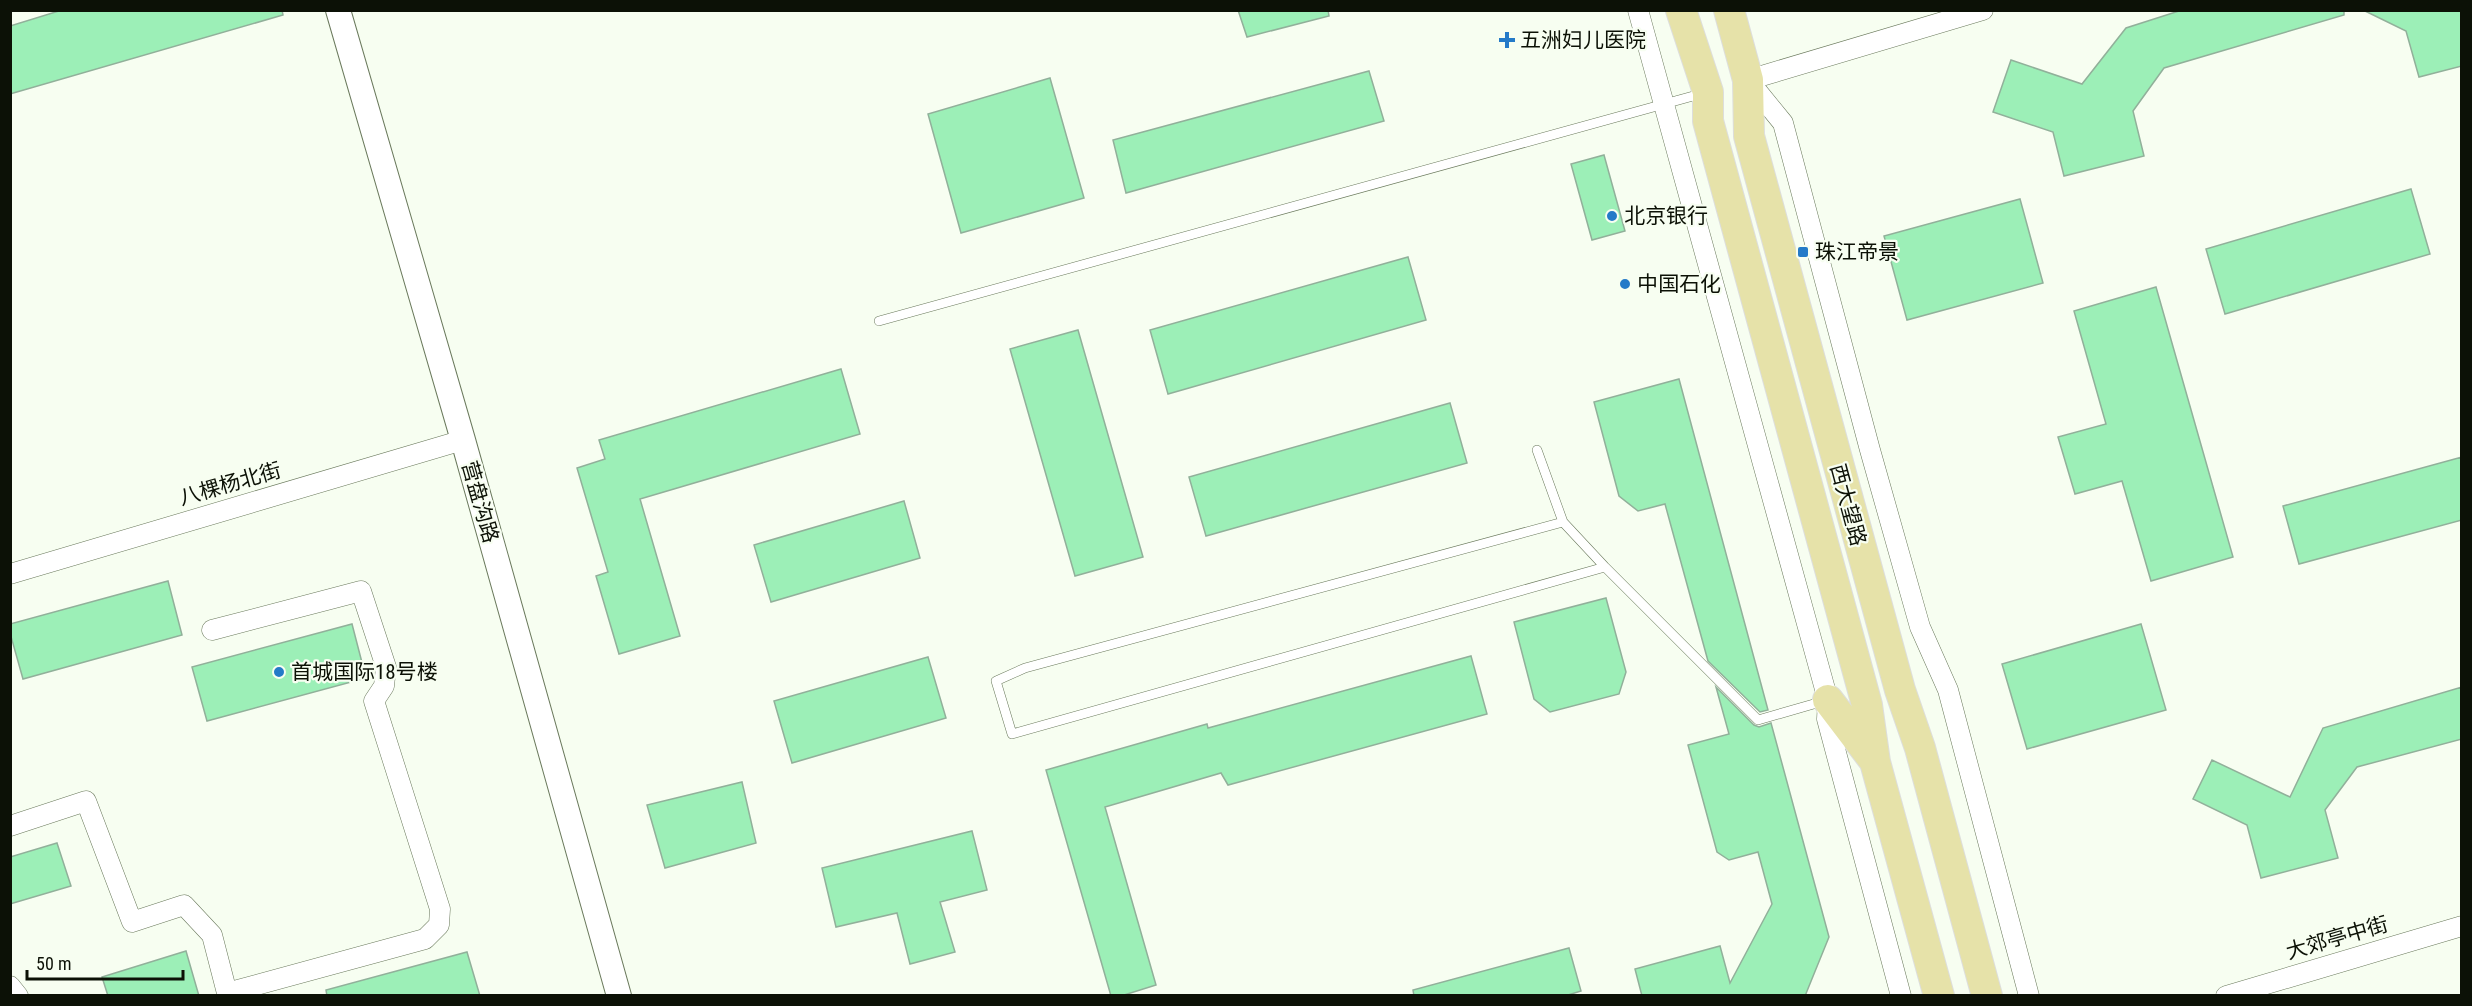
<svg xmlns="http://www.w3.org/2000/svg" width="2472" height="1006" viewBox="0 0 2472 1006" font-family="'Roboto Condensed','Noto Sans SC',sans-serif">
  <style>
    .building { fill: #9cefb7; stroke: #91b09a; stroke-width: 1.5 }
    .lines { fill: none; stroke-linecap: round; stroke-linejoin: round }
    .service-casing { stroke: #6a795c; stroke-width: 10 }
    .minor-casing { stroke: #6a795c; stroke-width: 21 }
    .tertiary-casing { stroke: #6a795c; stroke-width: 26 }
    .primary-casing { stroke: #dddedc; stroke-width: 32 }
    .service { stroke: #fff; stroke-width: 9 }
    .minor { stroke: #fff; stroke-width: 20 }
    .tertiary { stroke: #fff; stroke-width: 24 }
    .primary { stroke: #e6e2a9; stroke-width: 30 }
    .poi-dot { fill: #247ac8; stroke: #f7fef1; stroke-width: 2 }
    .labels { text-anchor: middle; stroke-width: 4.5; stroke-linejoin: round; paint-order: stroke }
    .poi-label { font-size: 21px; fill: #0c1106; stroke: #f7fef1; text-anchor: start }
    .street-label { font-size: 21px; fill: #0c1106; stroke: #f7fef1 }
  </style>
  <rect width="100%" height="100%" fill="#f7fef1"/>
  <path class="building" d="M62,10H282L283,15L10,94V26Z
    M1238,10H1328L1329,16L1247,37Z
    M2182,10H2344V15L2164,68L2133,111L2144,156L2064,176L2053,132L1993,112L2011,60L2082,84L2126,28Z
    M2363,10H2462V66L2419,77L2406,31Z
    M1369,71L1384,121L1126,193L1113,140Z
    M1050,78L1084,198L961,233L928,114Z
    M1604,155L1625,231L1592,240L1571,164Z
    M2411,189L2430,254L2225,314L2206,249Z
    M2020,199L2043,283L1907,320L1884,236Z
    M1408,257L1426,320L1168,394L1150,330Z
    M2156,287L2233,557L2151,581L2122,481L2075,494L2058,437L2106,424L2074,311Z
    M1078,330L1143,557L1075,576L1010,349Z
    M841,369L860,434L640,499L680,636L619,654L596,576L608,572L577,468L605,459L599,440Z
    M1679,379L1768,710L1760,712L1708,661L1665,504L1638,511L1619,496L1594,402Z
    M1450,403L1467,463L1206,536L1189,477Z
    M2462,457V520L2299,564L2283,506Z
    M904,501L920,558L771,602L754,545Z
    M168,581L182,635L23,679L10,633V624Z
    M1606,598L1626,672L1619,694L1550,712L1534,699L1514,622Z
    M352,624L366,678L207,721L192,667Z
    M2141,624L2166,710L2027,749L2002,664Z
    M1471,656L1487,714L1228,785L1221,773L1105,807L1156,985L1121,996H1111L1046,770L1207,724L1208,728Z
    M928,657L946,718L792,763L774,701Z
    M1716,687L1754,725L1759,727L1771,723L1829,937L1805,996H1642L1635,969L1720,946L1730,983L1772,904L1758,852L1729,860L1717,852L1688,745L1729,734Z
    M2462,687V739L2357,767L2325,810L2338,858L2261,878L2247,825L2193,799L2212,760L2290,797L2323,728Z
    M742,782L756,843L665,868L647,805Z
    M972,831L987,890L940,902L955,952L910,964L897,913L836,927L822,868Z
    M57,843L71,886L10,904V857Z
    M1569,948L1581,991L1565,996H1414L1413,990Z
    M186,951L199,996H108L102,977Z
    M467,952L480,996H327L326,990Z"/>
  <g class="lines">
    <defs>
      <path id="service" d="M879,321L1704,93
        M1537,450L1563,522
        M1605,567L1012,734L996,681L1025,668L1563,522L1605,567L1758,720L1824,701"/>
      <path id="minor" d="M1638,10L1828,700L1827,719L1901,996
        M1983,10L1748,80L1783,123L1870,450L1920,627L1948,690L2029,996
        M10,574L463,440
        M212,630L361,591L386,667L384,686L374,701L440,909L439,925L425,939L227,993L228,996
        M10,826L86,801L132,922L184,905L212,935L227,993
        M10,986L18,996
        M2226,996L2462,926"/>
      <path id="tertiary" d="M338,10L463,440L619,996"/>
      <path id="primary" d="M1681,10L1708,92V121L1867,705L1875,762L1939,996
        M1729,10L1748,80L1749,136L1900,690L1920,748L1987,996
        M1828,700L1873,759"/>
    </defs>
    <use href="#service" class="service-casing"/>
    <use href="#minor" class="minor-casing"/>
    <use href="#tertiary" class="tertiary-casing"/>
    <use href="#primary" class="primary-casing"/>
    <use href="#service" class="service"/>
    <use href="#minor" class="minor"/>
    <use href="#tertiary" class="tertiary"/>
    <use href="#primary" class="primary"/>
  </g>
  <g class="poi-dot">
    <path d="M1504 31h6v6h6v6h-6v6h-6v-6h-6v-6h6z"/>
    <circle cx="1612" cy="216" r="6"/>
    <rect x="1797" y="246" width="12" height="12" rx="3"/>
    <circle cx="1625" cy="284" r="6"/>
    <circle cx="279" cy="672" r="6"/>
  </g>
  <g class="labels">
    <g class="poi-label">
      <text x="1520" y="47">五洲妇儿医院</text>
      <text x="1624" y="223">北京银行</text>
      <text x="1815" y="259">珠江帝景</text>
      <text x="1637" y="291">中国石化</text>
      <text x="291" y="679">首城国际18号楼</text>
    </g>
    <g class="street-label">
      <text transform="translate(230 484) rotate(-16)" y="7">八棵杨北街</text>
      <text transform="translate(480 502) rotate(74)" y="7">营盘沟路</text>
      <text transform="translate(1848 505) rotate(75)" y="7">西大望路</text>
      <text transform="translate(2337 938) rotate(-16)" y="7">大郊亭中街</text>
    </g>
  </g>
  <rect width="2472" height="1006" fill="none" stroke="#0c1106" stroke-width="24"/>
  <path d="M27 970v9h156v-9" fill="none" stroke="#0c1106" stroke-width="3"/>
  <text x="36" y="970" font-size="18" fill="#0c1106" stroke="#f7fef1" stroke-width="4.5" paint-order="stroke">50 m</text>
</svg>
